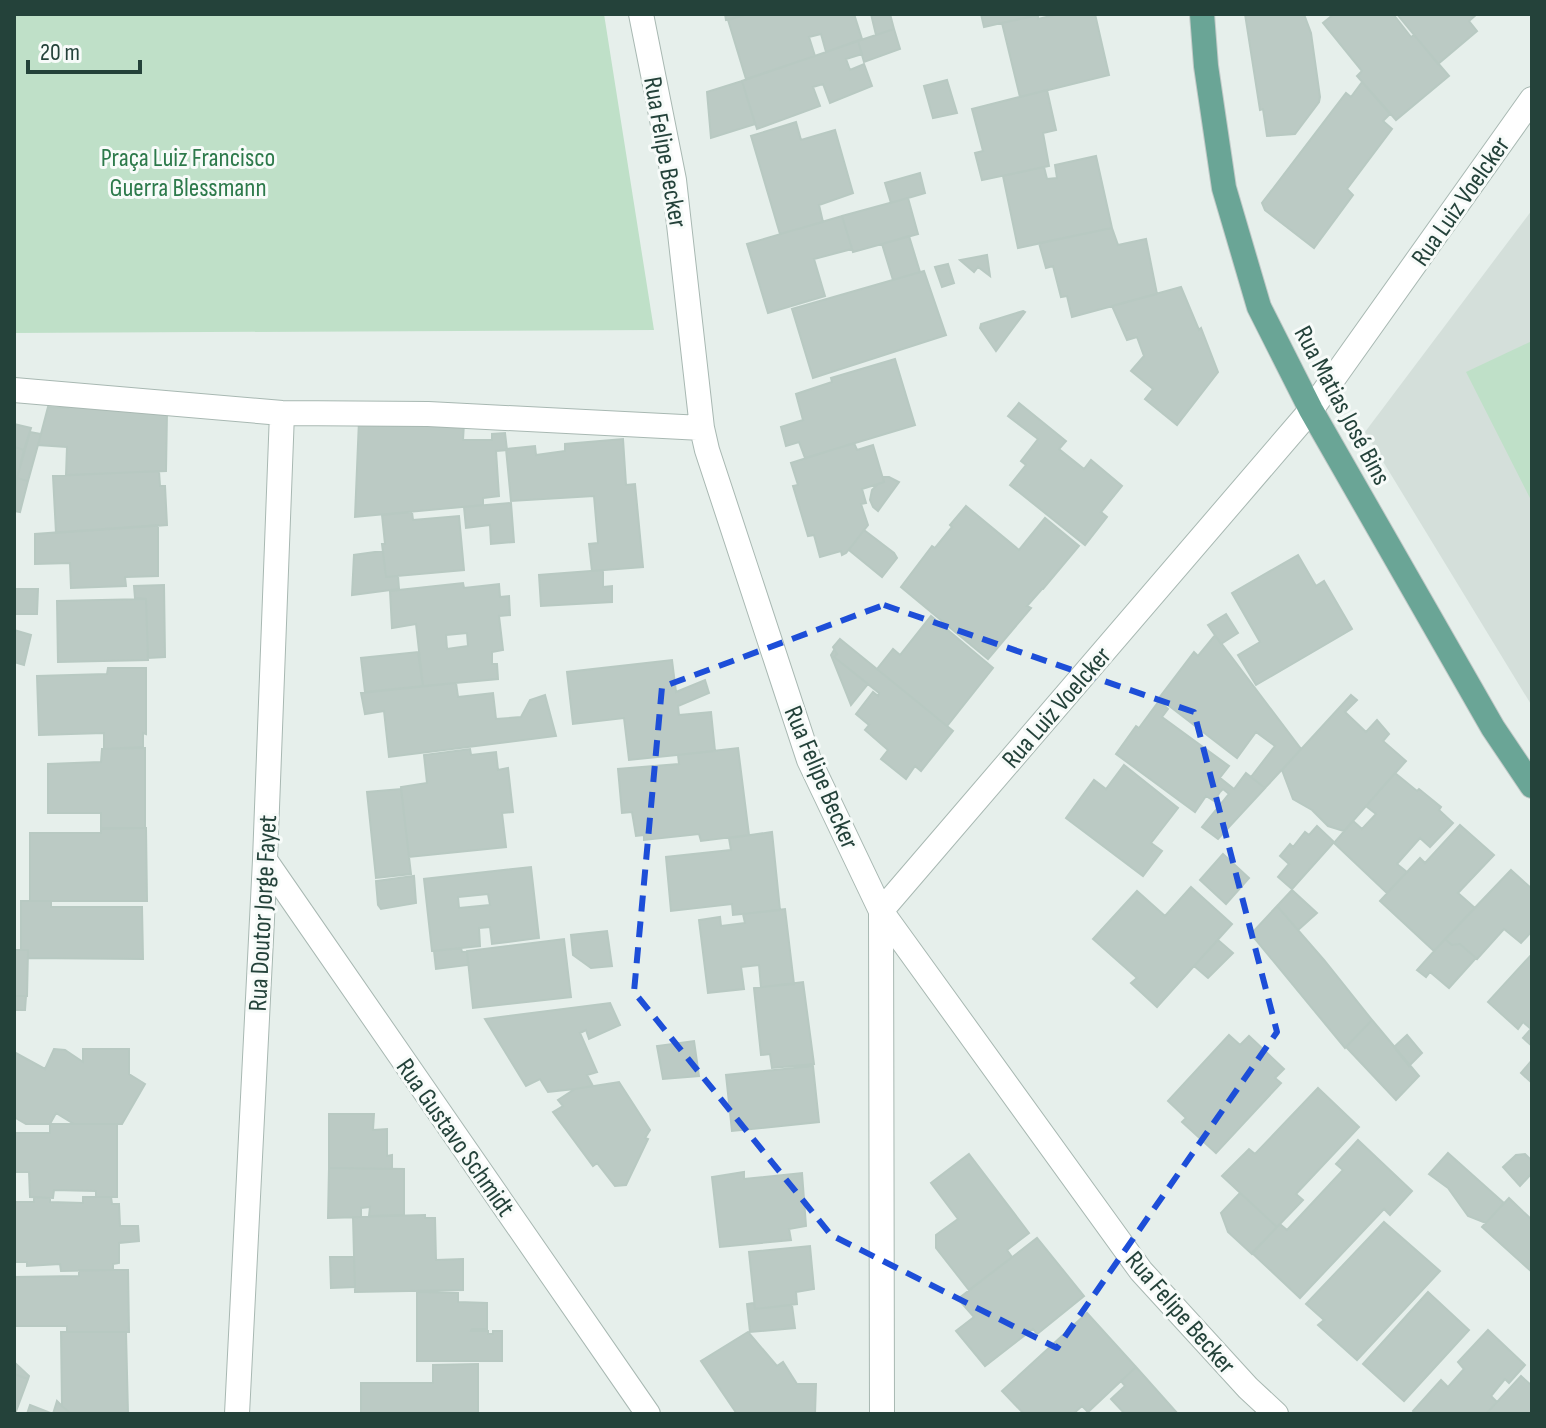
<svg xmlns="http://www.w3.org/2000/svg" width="1546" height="1428" viewBox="0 0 1546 1428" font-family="'Sofia Sans Condensed',sans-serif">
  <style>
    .built { fill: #d4dfda }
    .green { fill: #bfe0c8 }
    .building { fill: #bbcac4; stroke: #b8c9c2; stroke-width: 2; fill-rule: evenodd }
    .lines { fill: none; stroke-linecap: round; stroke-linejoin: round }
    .minor-casing { stroke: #a8b8b2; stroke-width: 26 }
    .major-casing { stroke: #c2cac8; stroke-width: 26 }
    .minor { stroke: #fff; stroke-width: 24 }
    .major { stroke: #6aa596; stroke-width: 24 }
    .marked { fill: none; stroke: #1d4ed8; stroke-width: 6; stroke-dasharray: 16 10; stroke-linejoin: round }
    .labels { text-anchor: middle; stroke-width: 6; stroke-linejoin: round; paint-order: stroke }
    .street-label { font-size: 26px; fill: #24423a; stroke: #f7fbf9 }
    .park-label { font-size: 26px; fill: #2d7a4b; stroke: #f7fbf9 }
  </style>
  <rect width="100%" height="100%" fill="#e6efeb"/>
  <path class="built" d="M1532,210V706L1365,432Z"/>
  <path class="green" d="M14,14H604L654,330L14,333Z
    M1532,341V502L1466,372Z"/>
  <path class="building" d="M725,14H747L726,20Z
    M747,14H854L862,39L826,52L821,34L809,37L815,56L746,79L728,20Z
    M871,14H890L894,29L876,35Z
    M981,14H1041L984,27Z
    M1059,14H1095L1109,75L1020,97L1002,23L1038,15V19Z
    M1245,14H1303L1305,17L1311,33L1320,97L1319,102L1295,134L1267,136L1263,109L1260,110Z
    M1334,14H1393L1411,37L1414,35L1449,76L1396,120L1357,76L1362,71L1323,23Z
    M1397,14H1477L1469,21L1477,31L1438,64Z
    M894,29L900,49L864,62L858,41Z
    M858,41L862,54L846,59L850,70L864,64L872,86L830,103L823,84L813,87L820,106L757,129L742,81Z
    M947,80L957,113L933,118L924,86Z
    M742,81L755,124L711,138L707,92Z
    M1362,82L1390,114L1383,121L1392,129L1347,189L1353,195L1314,248L1265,210L1262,203L1346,93L1351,97Z
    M1047,90L1056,130L1043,133L1049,166L982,180L975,153L983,151L972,109Z
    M796,122L801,140L835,130L853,193L819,205L823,222L780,234L751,136Z
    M1096,156L1112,228L1018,248L1003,176L1044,167L1047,179L1057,178L1055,165Z
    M920,173L925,193L891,203L885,183Z
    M908,198L918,234L853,252L842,216Z
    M842,216L852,249L814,259L825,296L768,313L747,244Z
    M1112,228L1118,245L1146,239L1157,294L1072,317L1067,296L1061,297L1053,266L1046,268L1039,243Z
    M909,236L920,272L893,280L882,244Z
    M987,255L990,276L978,267L974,272L960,260Z
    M948,264L954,283L942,287L935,267Z
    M924,271L946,335L813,378L792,309Z
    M1181,287L1199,330L1201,328L1218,372L1177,425L1145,399L1153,389L1131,371L1144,356L1137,337L1127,340L1112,306Z
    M1023,311L1025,312L996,351L980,328L981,324Z
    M895,359L915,425L805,458L799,442L786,446L781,427L803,420L796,394L832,382L831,378Z
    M1019,403L1066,441L1059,449L1084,469L1091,460L1122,486L1101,512L1107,517L1085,545L1010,485L1026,465L1021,461L1038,439L1008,416Z
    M68,404L167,412L166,471L66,475L67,447L38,445L48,407L68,408Z
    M359,420L464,423L463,440H492V434L505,433L507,450L496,451L499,496L483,498V505L355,517Z
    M14,424L31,428L24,450L14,447Z
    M30,432L41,434L28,481L17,478Z
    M623,439L626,485L635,484L643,567L592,571L589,544L598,543L594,496L511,501L506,449L535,446L536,455L565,451V444Z
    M854,443L857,450L873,445L884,482L862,489L866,503L861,504L868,525L846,553L842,555L841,551L820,557L814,535L808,536L793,486L798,485L791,463Z
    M14,447L24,450L14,491Z
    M159,471L160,486H165L167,525L56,533L53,476Z
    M883,477H889L899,482L878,511L873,507L870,500L872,490L878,484L884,482Z
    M17,478L28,481L20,512L14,511V491Z
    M511,503L514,542L491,544L490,525L466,528L464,507Z
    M966,506L1019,550L1045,518L1079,546L1043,589H1042L1027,606L1031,608L988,659L901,587L932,546L935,548L952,527L950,525Z
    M412,512L413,520L459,516L464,570L386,577L382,544H385L382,515Z
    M158,525V576L125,577L126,586L71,588L70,563L35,564V534Z
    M864,530L894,553L897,558L882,577L849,550Z
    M383,551L386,577L398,576L399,589L352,595L354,555Z
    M1298,555L1316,586L1324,581L1352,629L1256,685L1238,655L1260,642L1232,593Z
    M603,570V587L612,586V602L541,606L539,575Z
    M463,583L464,588L499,584L500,597L509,596L510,615L499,616L503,650L492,652V664H497L498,679L423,686L416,624L392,628L390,591ZM467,633L468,646L447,649L446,635Z
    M164,585L165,657L148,658L146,599L135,598L134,586Z
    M14,589H38L37,614H14Z
    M146,599L148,660L58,662L57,601Z
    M1226,614L1238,633L1221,644L1208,625Z
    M931,616L993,668L947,726L877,669L893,649L900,655Z
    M14,630L31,635L24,665L14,662Z
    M1215,635L1301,749L1265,788L1251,777L1275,746L1256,732L1237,758L1159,698L1194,652L1198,656Z
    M840,639L953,731L921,771L915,766L906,779L881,759L888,750L865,730L869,725L856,714L873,692L878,696L879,693L834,657L837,654L833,647Z
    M834,650L837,654L834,657L868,684L851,705L831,655Z
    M418,652L423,686L365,692L361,658Z
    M672,660L676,692L705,680L709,693L678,706L679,715L711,712L715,751L629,760L624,718L573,724L567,672Z
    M108,668H146V734L143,733V747L104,749V733L39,735L37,676L107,674Z
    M456,683L458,697L493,693L496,719L521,717L530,700L545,695L556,736L389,757L384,711L365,714L361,693Z
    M1351,695L1357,700L1345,712L1366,732L1377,720L1389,734L1383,741L1406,761L1344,831L1328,826L1312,810L1293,799L1282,770Z
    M1159,701L1168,709L1162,717L1229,766L1215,784L1220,792L1214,801L1206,796L1195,812L1116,754L1136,726L1139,728Z
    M145,748V828L101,829V813H48V764L101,762L102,749Z
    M738,748L749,835L701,841L699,834L644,840V835L636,836L632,812L622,813L618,769L679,764L678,755Z
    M470,749L471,755L496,752L498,770L508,768L513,812L502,813L506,847L409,857L401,787L427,783L424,755Z
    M1124,765L1178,808L1151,843L1162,851L1143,876L1066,818L1094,780L1106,789Z
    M1246,773L1265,788L1218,839L1202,827L1229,794L1223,789L1220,792L1215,784L1220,778L1234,789Z
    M1395,773L1417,791L1419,789L1441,807L1439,810L1453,823L1430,847L1420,838L1397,864L1407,872L1387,893L1334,843L1353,821L1362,829L1376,814L1366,806Z
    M401,789L411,874L376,878L367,792Z
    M1460,825L1494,855L1458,893L1475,908L1434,951L1380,901L1420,858L1425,863Z
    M1317,826L1334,842L1292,889L1278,877L1289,864L1280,856L1290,844L1293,847L1305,832L1309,835Z
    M101,828H146L147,901H30V833H101Z
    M772,832L780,910L733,915L732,904L671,911L666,857L731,850L729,838Z
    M1223,854L1249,878L1226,904L1200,880Z
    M531,867L539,938L492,944L490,927L479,928L480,946L432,951L424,879ZM488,894L490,905L459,908L458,897Z
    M1511,870L1532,889V931L1521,943L1504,929L1477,959L1460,944L1452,945L1445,939Z
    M414,876L416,903L381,909L378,905L376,881Z
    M1191,887L1232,924L1157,1007L1131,983L1137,978L1093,939L1137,891L1165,916Z
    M1292,890L1317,913L1298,930L1277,906Z
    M21,901H51V907H142L143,959L28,958V950H21Z
    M1277,906L1324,960L1372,1020L1345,1048L1251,934Z
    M785,909L794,984L761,987L759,965L741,967L744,989L708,993L699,920L720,917L721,926L745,923L743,914Z
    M607,931L612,966L591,968L573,955L571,935Z
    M564,939L571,997L473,1008L467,951Z
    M1445,939L1452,945L1460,944L1476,958L1449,988L1430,972L1426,977L1417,970Z
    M1218,940L1233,953L1208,978L1194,966Z
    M461,948L462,952H467L468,965L436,969L434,951Z
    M14,950H28L27,996H14Z
    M1532,954V1046L1523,1038L1531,1029L1523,1022L1518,1029L1488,1002Z
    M803,982L814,1064L772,1068L770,1054L761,1055L754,988Z
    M14,996H26L25,1010H14Z
    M610,1003L620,1025L589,1039L586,1030L580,1033L597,1072L587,1075L593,1086L575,1089L548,1092L540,1079L526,1086L485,1019Z
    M1372,1020L1419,1076L1396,1100L1346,1047Z
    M1229,1035L1240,1045L1249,1036L1284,1069L1275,1078L1281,1083L1216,1153L1182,1122L1186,1118L1168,1101Z
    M1407,1035L1422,1053L1409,1066L1394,1047Z
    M694,1041L699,1076L663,1079L657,1046Z
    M54,1049L65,1050L83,1062V1049H129V1074L145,1084L122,1124H74L56,1113L50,1124H26L14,1117V1052L45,1069Z
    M1532,1060V1083L1521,1073Z
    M813,1066L819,1122L732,1131L726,1075Z
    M619,1082L650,1130L645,1138L648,1139L626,1185L615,1186L597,1163L593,1166L553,1112L563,1106L558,1100L575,1089Z
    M1318,1088L1359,1127L1296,1194L1303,1200L1277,1227L1222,1176L1249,1149L1255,1154Z
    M329,1114H374L373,1130L387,1129V1156L392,1155V1169L329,1168Z
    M50,1124H117V1197H96V1191L54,1190L53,1198L30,1197L29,1172H14V1133H50Z
    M1358,1140L1412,1191L1390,1215L1384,1209L1300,1298L1252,1253L1280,1224L1287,1230L1343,1170L1336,1164Z
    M1448,1153L1504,1203L1486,1223L1468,1216L1448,1188L1429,1174Z
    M969,1154L1029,1233L1007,1250L1012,1257L969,1290L936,1248V1235L958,1219L931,1183Z
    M1525,1154L1532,1161V1173L1520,1186L1503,1167L1516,1155Z
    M329,1168L404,1169V1215L369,1216L370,1207L361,1208V1217L328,1218Z
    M744,1172V1179L802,1173L806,1226L789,1229L791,1240L720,1247L712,1177Z
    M1240,1193L1277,1227L1252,1254L1228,1232L1221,1213Z
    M34,1197L50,1198V1202L83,1203V1197H111L112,1204H119L120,1226H138L139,1241L119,1243V1263L113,1264V1270L61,1271L60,1264L27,1266V1262H14V1202H34Z
    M1509,1198L1532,1220V1272L1482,1227Z
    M425,1215V1218H435L436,1260L463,1259V1290L355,1292L353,1217Z
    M1384,1222L1440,1271L1357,1360L1318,1325L1324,1320L1306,1304Z
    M1037,1238L1084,1296L1037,1334L1033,1329L985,1366L956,1331L974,1317L958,1299Z
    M810,1246L814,1289L796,1292L797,1304L755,1309L749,1252Z
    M330,1257H354L355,1287L331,1288Z
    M79,1270H128L129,1332H67V1326H14V1277L79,1276Z
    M417,1292L458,1293V1302L487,1303V1329H472L471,1331H488V1334H493V1331H502V1361H417Z
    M1428,1292L1469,1330L1404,1401L1363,1364Z
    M754,1303L755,1309L792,1305L795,1328L750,1332L747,1304Z
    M1087,1313L1136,1367L1088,1412L1082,1406L1073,1414H1024L1002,1391Z
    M1488,1330L1525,1365L1509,1383L1505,1379L1491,1396L1497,1402L1486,1414H1416L1413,1411L1441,1380L1448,1387L1464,1369L1458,1362Z
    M61,1332H126L128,1414H71L62,1406Z
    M748,1332L777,1366L783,1362L797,1384H816L815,1414H737L701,1361Z
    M14,1362L29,1376L28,1379L14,1374Z
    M478,1364V1414H361V1383H433V1365Z
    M1136,1367L1178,1414H1125L1111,1399L1125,1386L1121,1381Z
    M14,1374L28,1379L15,1414H14Z
    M1521,1376L1532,1386V1412L1531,1414H1486Z
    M57,1401L62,1406L71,1414H53Z
    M30,1405L53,1414H54H27Z"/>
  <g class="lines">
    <defs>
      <path id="minor" d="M641,14L674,180L702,428L707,450L809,760L881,911L1141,1271L1248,1388L1276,1414
        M14,390L282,413L428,414L702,428
        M265,860L648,1414
        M237,1414L265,860L282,413
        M882,1414L881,911L1311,410L1532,99"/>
      <path id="major" d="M1202,14L1206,66L1224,188L1259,307L1311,410L1493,728L1532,786"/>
    </defs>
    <use href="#minor" class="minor-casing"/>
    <use href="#major" class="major-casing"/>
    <use href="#minor" class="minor"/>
    <use href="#major" class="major"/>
  </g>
  <path class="marked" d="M884,605L1194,712L1277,1032L1057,1348L831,1235L634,992L662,687Z"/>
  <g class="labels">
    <g class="street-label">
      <text transform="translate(666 152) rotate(80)" y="9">Rua Felipe Becker</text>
      <text transform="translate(1460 201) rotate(-55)" y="9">Rua Luiz Voelcker</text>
      <text transform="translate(1343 405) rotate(62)" y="9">Rua Matias José Bins</text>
      <text transform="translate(1056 707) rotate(-49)" y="9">Rua Luiz Voelcker</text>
      <text transform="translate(822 777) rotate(67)" y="9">Rua Felipe Becker</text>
      <text transform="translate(262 913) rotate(-87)" y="9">Rua Doutor Jorge Fayet</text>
      <text transform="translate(456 1137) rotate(55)" y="9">Rua Gustavo Schmidt</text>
      <text transform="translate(1181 1312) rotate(49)" y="9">Rua Felipe Becker</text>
    </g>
    <g class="park-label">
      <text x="188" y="166">Praça Luiz Francisco<tspan x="188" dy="30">Guerra Blessmann</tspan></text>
    </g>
  </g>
  <rect width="1546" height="1428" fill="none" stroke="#24423a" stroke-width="32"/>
  <path d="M28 60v12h112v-12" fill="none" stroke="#24423a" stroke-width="4"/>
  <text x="40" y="60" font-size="24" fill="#24423a" stroke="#f7fbf9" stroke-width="6" paint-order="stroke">20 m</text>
</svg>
